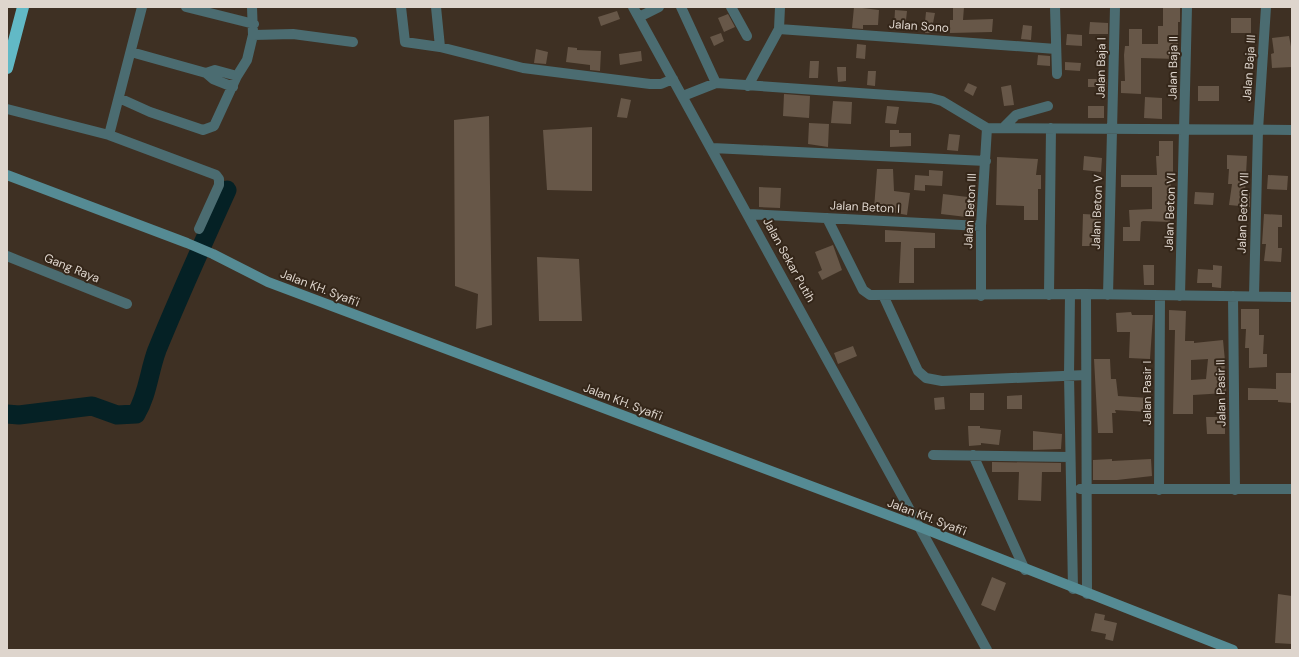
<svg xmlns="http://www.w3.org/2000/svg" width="1299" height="657" viewBox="0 0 1299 657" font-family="'DM Sans',sans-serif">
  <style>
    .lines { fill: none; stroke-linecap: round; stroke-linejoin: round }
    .river { stroke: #052125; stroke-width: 19 }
    .building { fill: #675748; fill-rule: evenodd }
    .street { stroke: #4b6c71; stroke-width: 10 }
    .secondary { stroke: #558b94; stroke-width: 10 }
    .highway { stroke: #62b9c6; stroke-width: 12 }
    .labels { text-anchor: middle; stroke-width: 4; stroke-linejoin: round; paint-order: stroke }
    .street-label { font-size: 12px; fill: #ded5cd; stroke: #342619 }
  </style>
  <rect width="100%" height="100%" fill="#3e3023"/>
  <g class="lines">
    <path class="river" d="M7,414L19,415L92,406L117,415L136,414C148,394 149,371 157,350C179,296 203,243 227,190"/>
  </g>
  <path class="building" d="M854,7L879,10L878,25H863V29L852,28Z
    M953,7H964L963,20L993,19L992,32L950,33V20H953Z
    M1163,7H1180V22H1178V59L1141,58V94L1121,93V81H1125L1124,55L1125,46H1129V29H1142V44H1158V26H1163Z
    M895,10L907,11L905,29L894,28Z
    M617,11L620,19L601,26L598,17Z
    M926,12L935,13L931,33H925V31L920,30L922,22H925Z
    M728,14L735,27L724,32L718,18Z
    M1231,18H1251V33H1231Z
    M1090,22L1108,23V34H1089Z
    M1023,25L1032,26L1031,40L1021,39Z
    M721,33L724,41L714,46L710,37Z
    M1067,34L1082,35V46L1066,45Z
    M1289,36L1292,52V67L1272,68L1271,54L1274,53L1272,38Z
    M857,44L866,45L865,59L856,58Z
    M568,47L577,48V50L601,51L600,71L590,70V65L566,62Z
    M536,49L548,52L546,64L534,63Z
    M641,51L642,61L620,65L619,54Z
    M1038,55L1050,56V66L1037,65Z
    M810,61H819L818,78H809Z
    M1065,62L1081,63L1080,71L1065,70Z
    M837,67H846V81L838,82Z
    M868,71H876L875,86L867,85Z
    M1088,79H1107V87H1088Z
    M968,83L977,87L973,96L964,91Z
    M1011,85L1014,105L1004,106L1001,87Z
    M1198,86H1219V101H1198Z
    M784,94L810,96L809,118L783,116Z
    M1145,97L1162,98V119L1144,118Z
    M621,98L631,100L627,118L617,117Z
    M833,101L852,102L851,124L831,123Z
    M887,106L899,107L896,124L885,123Z
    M1088,106H1104V118H1088Z
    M489,116L492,325L476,329L478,294L455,286L454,120Z
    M809,123L829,124L828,147L808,144Z
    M592,127V191L547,190L543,130Z
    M890,130H899V133H911V146L890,147Z
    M949,134L960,135L958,151L947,150Z
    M1159,141H1173V172H1171L1170,222L1143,221L1141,222L1140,241H1123V227H1130L1129,210L1152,209V187H1121V175H1157L1156,156H1159Z
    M1227,155L1247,156L1245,193H1250V207L1229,205L1232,184H1228L1229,169H1227Z
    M1084,156L1102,158L1101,172L1083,170Z
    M997,157L1038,159L1036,175H1041V189H1038V220H1024V206L996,205Z
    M877,169H893L894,191L910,193L907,215L874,209Z
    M929,170L943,171L942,186L925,185V191L914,190L915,175L929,176Z
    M1268,175L1288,176L1287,190L1267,189Z
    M759,187L781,188L780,208L759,207Z
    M1195,192L1214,193L1213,205L1194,204Z
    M943,194L976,198L975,218L941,214Z
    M1083,214L1101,215V246H1082Z
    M1264,214L1282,215V227H1278V248H1282L1281,262L1264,261L1266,244H1262Z
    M885,230L935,233V248H914V283H899L901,242H885Z
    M833,245L842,270L822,280L818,272L822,270L815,252Z
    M537,257L579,259L582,321H539Z
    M1143,265H1154V285H1144Z
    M1213,265L1222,266L1221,288L1212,287V283H1197L1198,269L1213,270Z
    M1241,309H1259V335H1264L1263,354H1267V367L1249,368V348H1245L1246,329H1241Z
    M1169,310L1186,311L1185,341H1194V343L1223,340L1225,361L1224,379H1226V393L1193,395V414H1173L1175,330H1169ZM1208,359L1206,379L1191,380V360Z
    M1131,312L1132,315H1153L1150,359L1129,358L1130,332H1117L1116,313Z
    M853,346L857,356L838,364L834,353Z
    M1094,359H1110L1111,379H1116L1118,396L1149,398L1148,412L1115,410L1116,413H1112L1113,433H1098Z
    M1276,373H1292V403L1278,402V400H1248V388L1276,389Z
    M970,393H984V410H970Z
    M1022,395V409H1007V396Z
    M944,397L945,409L935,410L934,398Z
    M1206,417H1225V434H1207Z
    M968,426H980V428L1001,430L999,445L981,443V445L969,446Z
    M1033,431L1062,434L1061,449L1033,450Z
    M1112,459V461L1151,459L1152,476L1117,480H1093V460Z
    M992,462L1061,463V472H1042L1041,501L1018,500L1019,472H992Z
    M992,577L1006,583L995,611L981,605Z
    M1278,594L1292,596V644L1275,643Z
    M1095,613L1105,615L1104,620L1117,623L1113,641L1105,639L1106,634L1091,631Z"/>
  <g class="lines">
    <path class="street" d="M186,7L254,24
      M401,7L405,42L440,47L523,68L650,84H661L673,79
      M436,7L440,47
      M633,7L987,650
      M681,7L716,83
      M731,7L747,36
      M1055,7L1057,74
      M639,17L659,7
      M779,29L1056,49
      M253,35L293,34L353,42
      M131,52L206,73L213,79L233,87
      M206,73L215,70L237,76
      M748,86L779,29L780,7
      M683,96L716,83L931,98L942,101L987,128L1292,130
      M119,98L150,112L203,130L214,126L237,76L247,60L253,35L252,7
      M7,109L109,135L216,175L219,179V185L199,229
      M1003,128L1016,115L1048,106
      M109,135L142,7
      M712,148L986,161
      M748,214L981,226
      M827,218L863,290L870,295L1086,294L1292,297
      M7,256L127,304
      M1086,294L1087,594
      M883,295L918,371L926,378L942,381L1086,375
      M1049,295L1051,128
      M1070,295L1069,375L1073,589
      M1108,295L1115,7
      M981,296V226L987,128
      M1180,296L1187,7
      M1233,296L1235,490
      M1254,296L1258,130L1266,7
      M933,455L1070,457
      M973,455L1025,570
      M1080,489H1292
      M1159,490L1160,296"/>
    <path class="secondary" d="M7,175L187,243L213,254L268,282L920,527L1233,650"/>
    <path class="highway" d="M7,68L23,7"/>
  </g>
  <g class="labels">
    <g class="street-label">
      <text transform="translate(919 26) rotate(4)" y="4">Jalan Sono</text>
      <text transform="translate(1101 68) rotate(-89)" y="4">Jalan Baja I</text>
      <text transform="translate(1173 68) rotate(-89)" y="4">Jalan Baja II</text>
      <text transform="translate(1249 68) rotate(-86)" y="4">Jalan Baja III</text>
      <text transform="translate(865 207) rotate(3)" y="4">Jalan Beton I</text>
      <text transform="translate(970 211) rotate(-87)" y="4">Jalan Beton III</text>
      <text transform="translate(1097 212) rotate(-88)" y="4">Jalan Beton V</text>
      <text transform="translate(1170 212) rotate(-88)" y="4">Jalan Beton VI</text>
      <text transform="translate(1243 213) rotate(-88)" y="4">Jalan Beton VII</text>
      <text transform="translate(789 260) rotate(61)" y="4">Jalan Sekar Putih</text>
      <text transform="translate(72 268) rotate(22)" y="4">Gang Raya</text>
      <text transform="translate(320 288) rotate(21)" y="4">Jalan KH. Syafi'i</text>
      <text transform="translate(1147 393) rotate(-90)" y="4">Jalan Pasir I</text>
      <text transform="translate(1221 393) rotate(-91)" y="4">Jalan Pasir II</text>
      <text transform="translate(623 402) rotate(21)" y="4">Jalan KH. Syafi'i</text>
      <text transform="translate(927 517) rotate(21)" y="4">Jalan KH. Syafi'i</text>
    </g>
  </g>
  <rect width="1299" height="657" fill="none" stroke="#ded5cd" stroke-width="16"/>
</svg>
